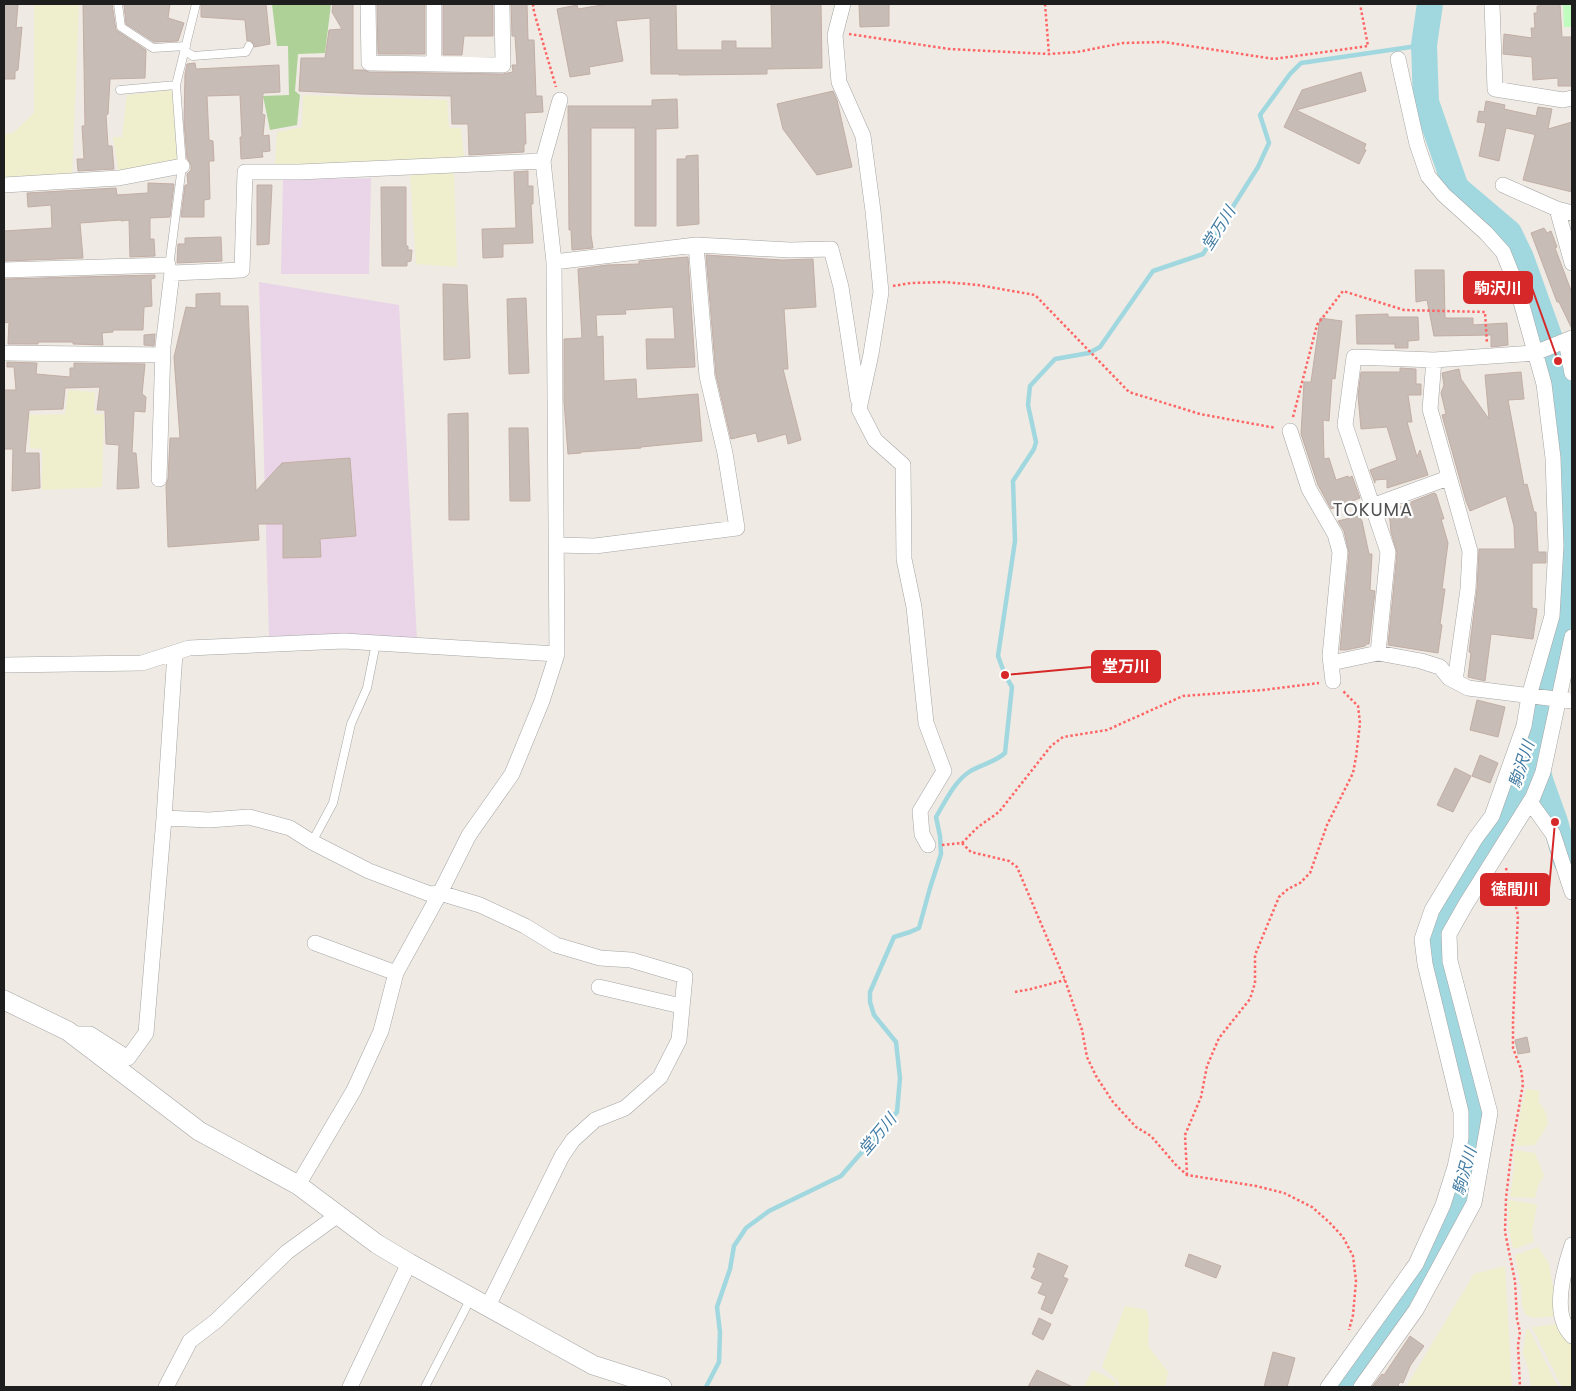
<svg xmlns="http://www.w3.org/2000/svg" width="1576" height="1391" viewBox="0 0 1576 1391" font-family="Poppins,'Noto Sans JP',sans-serif">
  <style>
    .industrial { fill: #e9d5e7 }
    .farmland { fill: #efeecd }
    .forest { fill: #add196 }
    .park { fill: #bffcbd }
    .lines { fill: none; stroke-linecap: round; stroke-linejoin: round }
    .stream { stroke: #a1d8e0; stroke-width: 4.5 }
    .river { stroke: #a1d8e0; stroke-width: 26 }
    .building { fill: #c7bcb6; stroke: #c2aea5 }
    .service-casing { stroke: #a5a5a5; stroke-width: 9 }
    .minor-casing { stroke: #a5a5a5; stroke-width: 16 }
    .tertiary-casing { stroke: #a5a5a5; stroke-width: 20 }
    .path { stroke: #ff6565; stroke-width: 2.5; stroke-dasharray: 2.5 2.5; stroke-linecap: butt }
    .service { stroke: #fff; stroke-width: 8 }
    .minor { stroke: #fff; stroke-width: 15 }
    .tertiary { stroke: #fff; stroke-width: 19 }
    .labels { text-anchor: middle; stroke-width: 4.5; stroke-linejoin: round; paint-order: stroke }
    .water-label { font-size: 16px; font-style: italic; fill: #407ba3; stroke: #fff }
    .quarter-label { font-size: 18px; letter-spacing: 1px; fill: #515151; stroke: #fff }
    .leader { fill: none; stroke: #d62828; stroke-width: 2 }
    .callout-dot { fill: #d62828; stroke: #fff; stroke-width: 2 }
    .callout { fill: #d62828; stroke: #d62828; stroke-width: 2 }
    .callout-label { font-size: 16px; text-anchor: middle; font-weight: bold; fill: #fff }
  </style>
  <rect width="100%" height="100%" fill="#efeae3"/>
  <path class="industrial" d="M371,178L369,274H281L283,180Z
    M259,282L399,305L417,640L269,636Z"/>
  <path class="farmland" d="M34,4H79L72,178L4,181V134L13,133L34,113Z
    M173,90L179,162L119,175L113,137H122L127,95Z
    M303,95L447,100L449,128H461L464,158L275,168L277,132L302,127Z
    M454,172L457,267L416,264L410,173Z
    M68,390L95,392L94,414H104L102,487L42,490V449L30,448L29,415L65,414Z
    M1526,1089L1539,1091V1102L1546,1113L1548,1124L1535,1145L1516,1146L1521,1109Z
    M1514,1150L1535,1153L1544,1176L1538,1186L1535,1198L1510,1197L1514,1166Z
    M1508,1200L1537,1204L1532,1232L1534,1242L1513,1249L1509,1229Z
    M1538,1247L1549,1264L1558,1316L1533,1318L1526,1315L1522,1306L1521,1288L1515,1255Z
    M1505,1266L1512,1387H1406L1474,1274Z
    M1125,1306L1147,1310L1149,1321L1148,1346L1168,1372L1165,1387H1119V1382L1102,1367Z
    M1557,1324L1572,1343V1387H1562L1532,1327Z
    M1529,1329L1558,1387H1531L1529,1372L1523,1352L1526,1330Z
    M1092,1370L1102,1374L1116,1382L1115,1387H1084Z"/>
  <path class="forest" d="M272,4H331L325,53L298,54L295,91L300,95L297,125L270,130L263,96L289,95L288,46H277Z"/>
  <path class="park" d="M1563,4H1572V27H1564Z"/>
  <g class="lines">
    <path class="stream" d="M706,1387L719,1362L720,1332L717,1307L730,1269L734,1246L746,1228L769,1211L841,1176L897,1112L900,1078L896,1042L874,1015L870,1002V992L894,937L910,932L919,928L930,888L941,854L940,836L936,817C945,802 954,782 969,772C981,764 994,763 1005,753L1012,687L1005,675L998,656L1015,541L1013,481L1034,449L1036,442L1028,405L1030,386L1055,359L1089,353L1100,347L1153,271L1203,254L1258,167L1269,143L1260,115L1290,74L1301,63L1424,45"/>
    <path class="river" d="M1534,757L1541,783L1555,822L1566,861
      M1343,1387L1426,1271L1447,1226L1464,1182L1477,1126L1463,1048L1437,963L1442,916L1473,875L1520,775L1543,693L1560,619L1568,458L1558,361L1521,258L1509,233L1456,188L1426,102L1424,45L1430,4"/>
  </g>
  <path class="building" d="M4,4H18L16,28L22,27L18,70L15,71V79H4Z
    M83,4H112L116,30L146,50L145,78L110,79L108,114L106,115L108,146H112L114,169L78,171L77,159H84L82,126H85Z
    M124,4H170L168,18L184,23L178,41L154,42L126,24Z
    M201,4H266L270,44L254,47L252,41H247L245,20L201,17Z
    M333,4H353V70H363L369,72L503,74L513,72L512,65H517L515,36H512L511,4H527L528,40H534L536,96H542L543,112L525,113L526,144H524V152L469,155L468,124H452L451,96L360,94L299,91L301,58H325L329,30L342,29L332,12Z
    M377,4H425V54H378Z
    M443,4H493V36H464L462,55H443Z
    M608,4H676L677,50H722V41H736V48H772L771,4H821L822,68L767,69V74L679,75V74H651L650,18L616,21L623,61L589,67L590,74L570,77L557,9L577,5L578,9Z
    M859,4H889V26L860,27Z
    M1540,4H1560L1562,37H1572V86H1558V78L1533,80L1532,57L1503,54L1504,34L1532,38L1531,28H1535L1534,13H1537V6H1540Z
    M195,63L196,69L279,65L280,92L263,93L262,114L265,115L263,136L269,135L270,151L262,152L263,157L241,159L240,137H242L240,95L207,96L209,140L213,141L214,161H209L210,199L204,200V217H181L185,185H188L187,174L191,170V165L187,158L184,122L185,74L187,64Z
    M1361,72L1366,91L1296,110L1366,144L1364,149L1366,150L1359,164L1284,127L1302,90Z
    M833,91L837,100L852,167L817,175L783,129L777,104Z
    M677,99L678,128L656,129V226H635V128H591V235L593,248L572,250L571,230H569L568,106H652V100Z
    M1486,101L1505,105L1504,109L1536,116L1538,107L1552,109L1548,129L1572,122V192L1523,180L1535,135L1533,134L1506,128L1499,161L1479,156L1486,123L1477,122L1479,111L1484,112Z
    M698,155L699,224L677,226V159H686V156Z
    M528,171V186H533V204H531L533,243L503,244V257L483,258L482,229L516,228L514,172Z
    M148,183L174,184L170,217L150,218V239H154L155,256L130,257L129,220L121,221V220L80,223L83,258L4,261V231L52,228L51,205L28,207L27,193L116,188L117,195L148,193Z
    M257,185H272L269,244L257,245Z
    M381,187H406V246H408V250H412L411,261L407,262V266H382Z
    M1544,228L1547,233L1551,231L1557,247L1555,248L1572,293V329L1559,302H1557L1531,233Z
    M221,237L222,261L177,263L178,244H185V238Z
    M706,255L782,260L813,259L816,307L784,309L788,369H783L801,440L788,444L786,434L758,442L756,433L731,439L716,375Z
    M688,257L695,367L647,369L646,339H675L673,307L625,310L626,314L596,315L597,337L603,336L604,381L636,379L637,399L698,394L702,441L641,447V448L581,452V453L568,454L564,401V339L582,338L578,269L607,265L639,264V261Z
    M1415,270H1444L1445,318H1473V325L1507,323L1508,345L1491,347V335L1434,336L1427,300L1416,302Z
    M155,275V278L151,279L152,306L144,307L143,330H113V332L102,333L103,345L73,344V342H38V344H8L9,322L4,323V279Z
    M443,284L467,285L470,358L444,360Z
    M220,293V306H248L256,491L282,463L350,458L356,536L320,539L321,557L283,558V524H258L259,540L168,547L166,485L168,479L170,438H180L174,357L186,307L196,308V294Z
    M526,298L529,373L509,374L507,299Z
    M1388,314V317H1418L1419,340L1408,341V348H1395V344H1357L1356,315Z
    M1320,318L1342,321L1335,379L1332,378L1329,421L1323,420L1324,459L1329,458L1336,480L1348,476L1349,478L1352,476L1360,498L1331,509L1318,485L1301,434L1304,382H1311Z
    M155,334L154,346L144,345V335Z
    M7,362L37,363L36,374L70,377V368H74V363L145,364L142,394L146,397L145,412L134,411L132,453H136L139,488L117,489L119,445L106,444L105,410H97L100,387L65,388L63,409L29,410L25,453H39L40,488L12,491L13,449H4V390H16L14,367H7Z
    M1400,368L1416,369V384H1421V395H1408L1412,422H1407L1417,457L1420,450L1428,475L1387,488V479L1375,480V483L1370,470L1397,460L1387,427L1361,429L1358,395L1361,372H1400Z
    M1459,369L1461,379L1489,419L1485,375L1521,372L1524,399L1508,400L1524,485L1527,484L1534,512H1536L1538,552H1546V563H1532V608L1537,609L1533,639L1491,634L1485,681L1468,677L1471,653L1469,652L1477,589L1479,549H1515L1514,526L1506,496L1470,511L1466,501L1442,415L1446,414L1441,393L1444,385L1442,373Z
    M468,413L469,520H449L448,414Z
    M509,428H528L530,501H510Z
    M1434,493L1436,494L1444,519H1441L1448,543L1442,589H1445L1440,624L1442,625L1438,653L1388,645L1397,553L1391,532L1389,510L1411,504V502Z
    M1359,516L1362,521L1369,554H1372L1370,590L1375,591L1369,644H1366L1365,646L1346,650H1340L1349,553L1344,531L1338,521Z
    M1477,700L1505,707L1498,737L1470,730Z
    M1480,755L1498,763L1490,783L1472,776Z
    M1455,768L1471,776L1453,812L1437,805Z
    M1527,1037L1530,1052L1518,1054L1515,1040Z
    M1038,1253L1068,1266L1063,1277L1068,1279L1052,1314L1041,1309L1046,1296L1038,1293L1043,1283L1031,1278L1036,1268L1033,1267Z
    M1189,1254L1221,1266L1216,1278L1185,1266Z
    M1039,1318L1051,1324L1043,1340L1032,1334Z
    M1410,1336L1424,1346L1410,1366L1403,1383L1400,1382L1398,1385L1400,1387H1372L1382,1374L1384,1375Z
    M1273,1352L1295,1358L1287,1387H1264Z
    M1037,1370L1073,1387H1028Z"/>
  <g class="lines">
    <defs>
      <path id="service" d="M118,4L121,27L153,48L186,46
        M185,51L193,56L246,52L249,46
        M120,90L176,85
        M169,267L182,166L176,85L196,4
        M312,842L333,803L351,724L367,688L376,643
        M425,1387L471,1298"/>
      <path id="minor" d="M368,4L369,63L503,65L502,4
        M843,4L835,35L839,82L863,136L873,211L881,292L871,354L859,409L875,440L903,465L904,559L914,607L926,723L944,771L920,811L922,834L928,845
        M1492,4L1495,89L1563,100L1572,98
        M434,64V4
        M4,185L119,178L182,166
        M1503,185L1557,209L1572,213
        M1557,209L1572,263
        M554,262L696,245L790,250L831,249L841,287L858,399
        M4,270L168,265
        M1566,341L1572,373
        M4,353L163,355
        M1434,360L1430,409L1470,551L1468,589L1455,681
        M1290,431L1309,489L1335,534L1340,552L1330,656L1333,681
        M159,479L163,346L172,273L242,270L245,172H299L543,161
        M1372,506L1448,478
        M557,545L595,546L737,528L725,453L707,376L696,245
        M1378,653L1388,552L1345,425L1354,357L1434,360L1535,353L1572,338
        M1331,663L1378,653L1421,661L1440,667L1449,678L1468,688L1572,701
        M4,665L142,663L189,648L344,641L557,654
        M1530,802L1553,834L1572,892
        M164,818L209,820L249,817L290,828L312,842L369,871L430,894L440,893L480,905L525,926L556,945L600,958L631,960L685,976L679,1040L660,1077L625,1108L595,1120L573,1140L562,1156L488,1306
        M315,943L396,973
        M599,987L681,1006
        M71,1034H90L128,1058L146,1033L164,818L175,653
        M298,1185L354,1090L381,1031L396,973L440,893L469,835L512,774L542,701L557,654L554,262L543,161L560,100
        M1572,1245C1565,1266 1555,1302 1564,1323C1565,1328 1569,1332 1572,1336
        M166,1387L190,1341L216,1321L287,1252L338,1215
        M350,1387L409,1263
        M1328,1387L1416,1264L1443,1205L1455,1167L1461,1138V1112L1425,964L1422,939L1432,910L1475,839L1492,816L1524,726L1529,696L1552,616L1556,546L1553,458L1544,384L1516,284L1503,252L1486,233L1444,195L1428,176L1417,144L1398,59
        M1361,1387L1416,1310L1474,1203L1490,1113L1450,961L1449,934L1466,904L1533,797L1543,772L1572,637"/>
      <path id="tertiary" d="M4,1000L68,1031L199,1131L298,1185L377,1244L409,1263L593,1365L662,1387"/>
    </defs>
    <use href="#service" class="service-casing"/>
    <use href="#minor" class="minor-casing"/>
    <use href="#tertiary" class="tertiary-casing"/>
    <path class="path" d="M533,4L534,12L556,87
      M1045,4L1049,54
      M849,34L949,49L1049,54L1077,52L1123,43L1164,42L1274,59L1368,46L1360,4
      M893,286L911,283L945,282L978,285L1035,295L1129,392L1200,414L1276,428
      M1293,417L1317,325L1343,291L1404,310L1485,312L1487,344
      M962,843L971,852L1009,861L1017,867L1065,980L1082,1030L1087,1057L1096,1076L1113,1102L1136,1127L1151,1136L1176,1165L1187,1175L1256,1186L1284,1193L1312,1207L1329,1222L1343,1237L1353,1256L1356,1281L1353,1315L1349,1330
      M942,845L962,843L978,827L999,812L1051,746L1063,737L1107,730L1183,696L1263,690L1319,683
      M1506,868L1518,915L1513,1021V1048L1521,1069L1523,1084L1512,1147L1506,1198L1505,1232L1515,1281L1517,1319L1520,1332L1518,1345L1520,1387
      M1015,992L1031,989L1065,980
      M1187,1175L1185,1135L1201,1097L1207,1066L1219,1038L1250,999L1255,983V955L1279,897L1288,889L1300,883L1310,873L1327,825L1353,773L1356,757L1360,723L1358,706L1343,691"/>
    <use href="#service" class="service"/>
    <use href="#minor" class="minor"/>
    <use href="#tertiary" class="tertiary"/>
  </g>
  <g class="labels">
    <g class="water-label">
      <text transform="translate(1218 228) rotate(-58)" y="6">堂万川</text>
      <text transform="translate(1521 764) rotate(-72)" y="6">駒沢川</text>
      <text transform="translate(877 1134) rotate(-50)" y="6">堂万川</text>
      <text transform="translate(1464 1171) rotate(-74)" y="6">駒沢川</text>
    </g>
    <g class="quarter-label">
      <text x="1373" y="516">TOKUMA</text>
    </g>
  </g>
  <path class="leader" d="M1558 361L1532 288M1005 675L1092 667M1555 822L1549 889"/>
  <g class="callout-dot">
    <circle cx="1558" cy="361" r="5"/>
    <circle cx="1005" cy="675" r="5"/>
    <circle cx="1555" cy="822" r="5"/>
  </g>
  <g class="callout">
    <rect x="1464" y="272" width="68" height="31" rx="5"/>
    <rect x="1092" y="651" width="68" height="31" rx="5"/>
    <rect x="1481" y="874" width="68" height="31" rx="5"/>
  </g>
  <g class="callout-label">
    <text x="1498" y="294">駒沢川</text>
    <text x="1126" y="672">堂万川</text>
    <text x="1515" y="895">徳間川</text>
  </g>
  <rect width="1576" height="1391" fill="none" stroke="#1e1e1e" stroke-width="10"/>
</svg>
